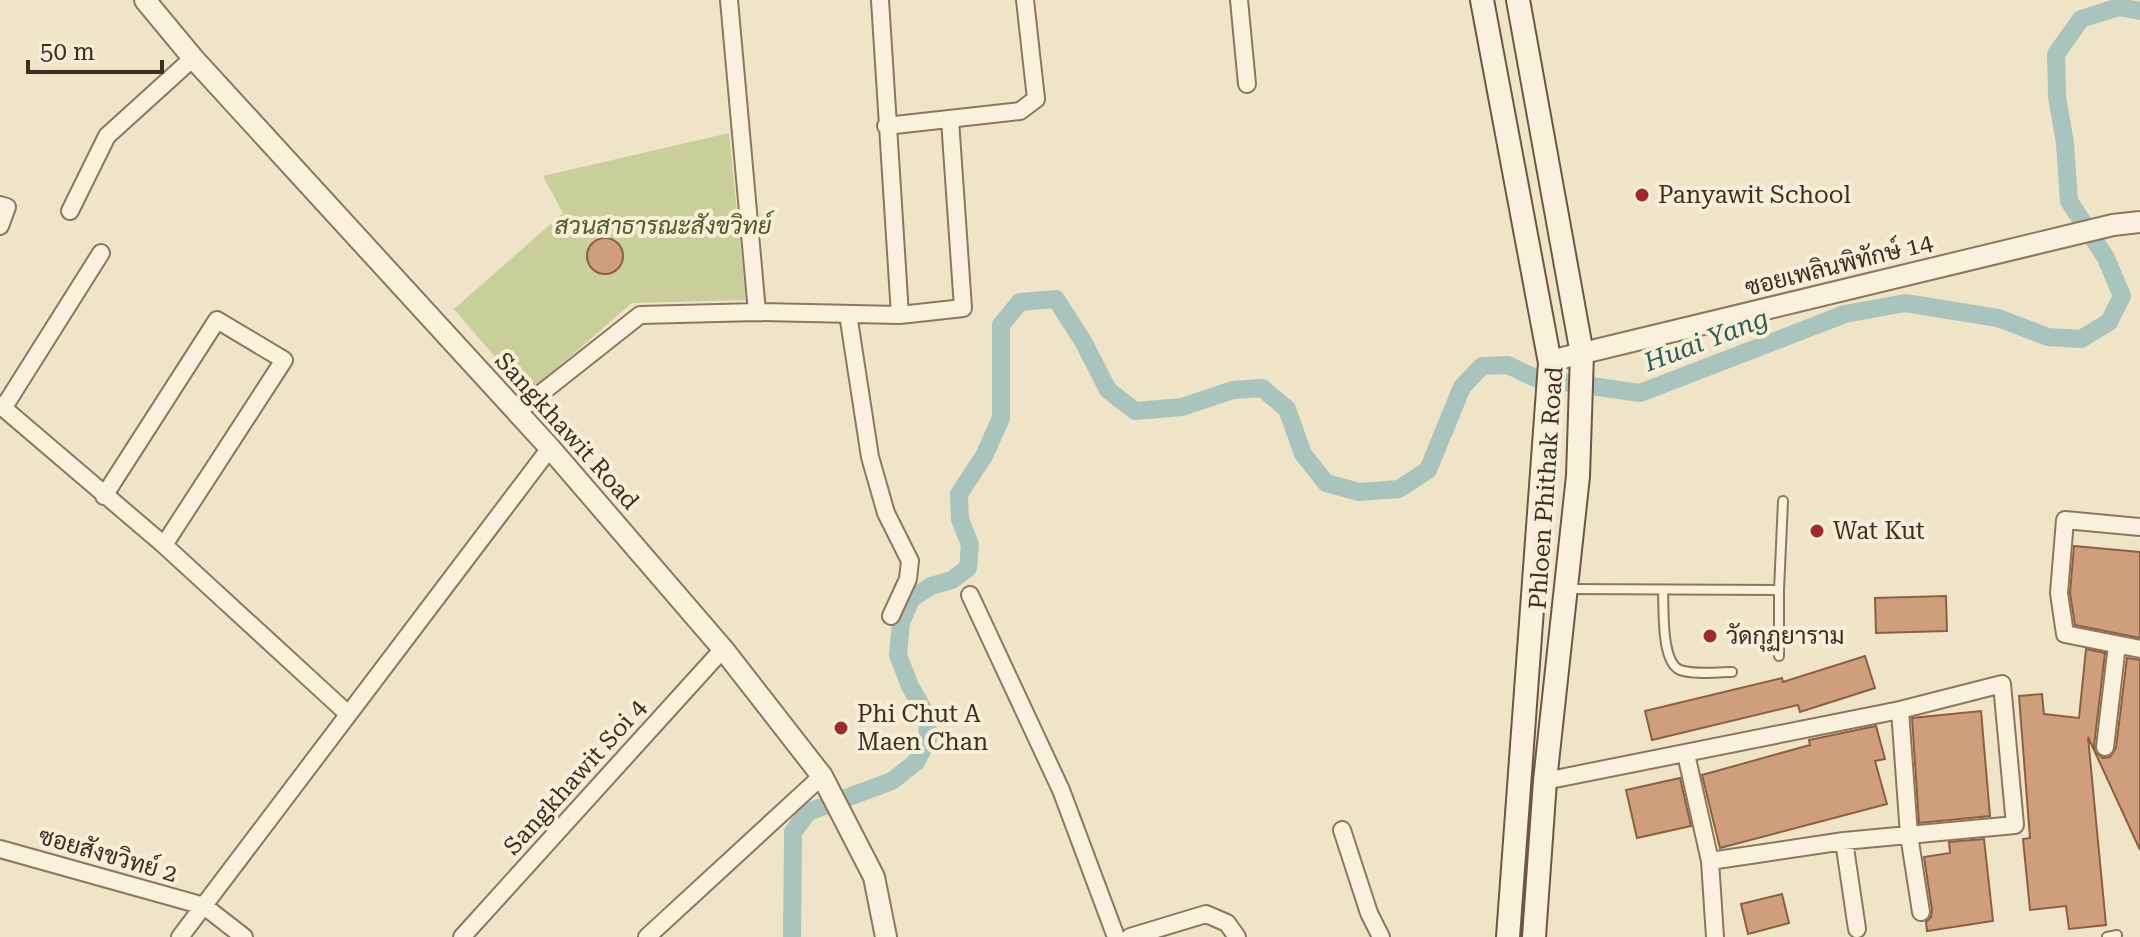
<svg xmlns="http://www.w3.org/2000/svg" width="2140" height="937" viewBox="0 0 2140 937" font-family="'Roboto Serif',Sarabun,serif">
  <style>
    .green { fill: #c9cf9b }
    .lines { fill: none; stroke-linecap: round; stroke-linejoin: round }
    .canal { stroke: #a9c4bc; stroke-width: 18 }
    .building { fill: #cf9f7d; stroke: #8d5f41; stroke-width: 2 }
    .service-casing { stroke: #8d765c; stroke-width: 12 }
    .minor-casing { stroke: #8d765c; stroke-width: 20 }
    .tertiary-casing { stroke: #8d765c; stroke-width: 24 }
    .secondary-casing { stroke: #6f573f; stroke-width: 26 }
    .service { stroke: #faf1dc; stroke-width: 8 }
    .minor { stroke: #faf1dc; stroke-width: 16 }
    .tertiary { stroke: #faf1dc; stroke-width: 20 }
    .secondary { stroke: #faf1dc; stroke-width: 22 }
    .poi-dot { fill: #9e2a2b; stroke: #f7eed8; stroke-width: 3 }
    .labels { text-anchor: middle; stroke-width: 8; stroke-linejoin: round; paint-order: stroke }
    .poi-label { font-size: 24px; fill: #3d2e20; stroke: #f7eed8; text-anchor: start }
    .park-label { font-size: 24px; font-style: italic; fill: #4d5a26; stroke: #f7eed8 }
    .street-label { font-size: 24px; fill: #3d2e20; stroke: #f7eed8 }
    .water-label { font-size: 26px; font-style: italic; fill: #2f5d5a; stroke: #f7eed8 }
  </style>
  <rect width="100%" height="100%" fill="#f0e4c8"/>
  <path class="green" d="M729,133L746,300L632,303L527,394L454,309L563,213L543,176Z"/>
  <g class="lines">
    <path class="canal" d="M792,937L793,832L808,812L892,781L916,762L928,739L927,716L910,686L898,655L901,623L911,599L931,586L952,580L968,568L970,545L960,519L959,494L984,456L1001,418V325L1020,302L1056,299L1084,343L1108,390L1135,411L1182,407L1233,390L1262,388L1287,409L1303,454L1326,483L1359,492L1399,489L1428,470L1462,387L1482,366L1508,365L1535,378L1640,393L1845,314L1905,303L1998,318L2048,337L2081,339L2109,322L2122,296L2106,258L2069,201L2065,143L2057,97L2056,54L2081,19L2119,7L2140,11"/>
  </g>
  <path class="building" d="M587 256a18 18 0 1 1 36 0a18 18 0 1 1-36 0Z
    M2074,546L2140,552V638L2075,625L2070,593Z
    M1946,596L1947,631L1876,633L1875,598Z
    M2086,649L2105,653L2094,746L2095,752L2103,758L2110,757L2116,748L2127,658L2140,660V850L2088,737L2106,925L2069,929L2066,906L2030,910L2023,839L2030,838L2019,696L2042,694L2044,714L2079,718Z
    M1865,656L1875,688L1800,712L1798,705L1652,740L1645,711L1782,678L1783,682Z
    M1981,711L1990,816L1919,823L1912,718Z
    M1876,726L1885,759L1875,761L1887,804L1720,848L1702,775L1810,745L1809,740Z
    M1680,778L1691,826L1637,838L1626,790Z
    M1984,839L1993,921L1927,931L1926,922L1931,917L1932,910L1924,857L1950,853L1949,842Z
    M1782,894L1789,923L1748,934L1741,904Z"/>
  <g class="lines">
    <defs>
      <path id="service" d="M1567,589L1779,590
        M1663,591C1664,610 1661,662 1680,670C1695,675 1716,672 1732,672
        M1779,656V590L1783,501
        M2107,937L2117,935"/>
      <path id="minor" d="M880,0L900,315
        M1239,0L1247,84
        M886,126L1020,111L1036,99L1025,0
        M0,205L7,207L0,226
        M70,211L107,136L193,58
        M757,312L900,315L963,308L950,120
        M848,314L870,457L886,513L910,561L908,579L891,616
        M0,405L164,545L348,714
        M4,407L101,253
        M516,413L640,315L757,312L729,0
        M104,496L217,320L284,360L164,545
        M2140,527L2065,520L2059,593L2065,634L2140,649
        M970,595L1061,790L1116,937
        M1900,710L1909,835L1921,912
        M2105,747L2117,645
        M1686,754L1710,861L1715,937
        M1545,781L1900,710L2002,684L2015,825L1844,841L1710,861
        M1342,830L1369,913L1381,937
        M1844,841L1857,929
        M0,849L204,906L244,937
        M180,937L550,448
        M462,937L723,649
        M647,937L822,776
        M1130,937L1206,914L1227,923L1237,937"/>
      <path id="tertiary" d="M145,0L193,58L550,448L723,649L822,776L874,877L886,937
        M1550,361L2113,225L2140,222"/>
      <path id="secondary" d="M1482,0L1550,363L1508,937
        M1518,0L1582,354L1578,476L1545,781L1534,937"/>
    </defs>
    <use href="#service" class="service-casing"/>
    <use href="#minor" class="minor-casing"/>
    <use href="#tertiary" class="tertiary-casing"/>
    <use href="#secondary" class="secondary-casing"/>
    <use href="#service" class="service"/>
    <use href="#minor" class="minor"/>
    <use href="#tertiary" class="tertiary"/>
    <use href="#secondary" class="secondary"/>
  </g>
  <g class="poi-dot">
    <circle cx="1642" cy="195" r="8"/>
    <circle cx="1817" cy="531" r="8"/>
    <circle cx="1710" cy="636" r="8"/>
    <circle cx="841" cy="728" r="8"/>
  </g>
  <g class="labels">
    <g class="poi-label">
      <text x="1658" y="203">Panyawit School</text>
      <text x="1833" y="539">Wat Kut</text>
      <text x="1726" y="644">วัดกุฏยาราม</text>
      <text x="857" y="722">Phi Chut A<tspan x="857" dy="28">Maen Chan</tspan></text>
    </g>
    <g class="park-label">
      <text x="663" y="234">สวนสาธารณะสังขวิทย์</text>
    </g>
    <g class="street-label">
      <text transform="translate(1839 265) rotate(-14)" y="8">ซอยเพลินพิทักษ์ 14</text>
      <text transform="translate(567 431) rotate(48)" y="8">Sangkhawit Road</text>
      <text transform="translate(1546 488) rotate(-86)" y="8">Phloen Phithak Road</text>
      <text transform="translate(575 777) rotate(-48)" y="8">Sangkhawit Soi 4</text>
      <text transform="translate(108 855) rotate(16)" y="8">ซอยสังขวิทย์ 2</text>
    </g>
    <g class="water-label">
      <text transform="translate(1706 340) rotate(-21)" y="9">Huai Yang</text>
    </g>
  </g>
  <path d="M28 60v12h134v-12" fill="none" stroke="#3d2e20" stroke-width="4"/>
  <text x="40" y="60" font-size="24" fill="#3d2e20" stroke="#f7eed8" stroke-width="6" paint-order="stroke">50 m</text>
</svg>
